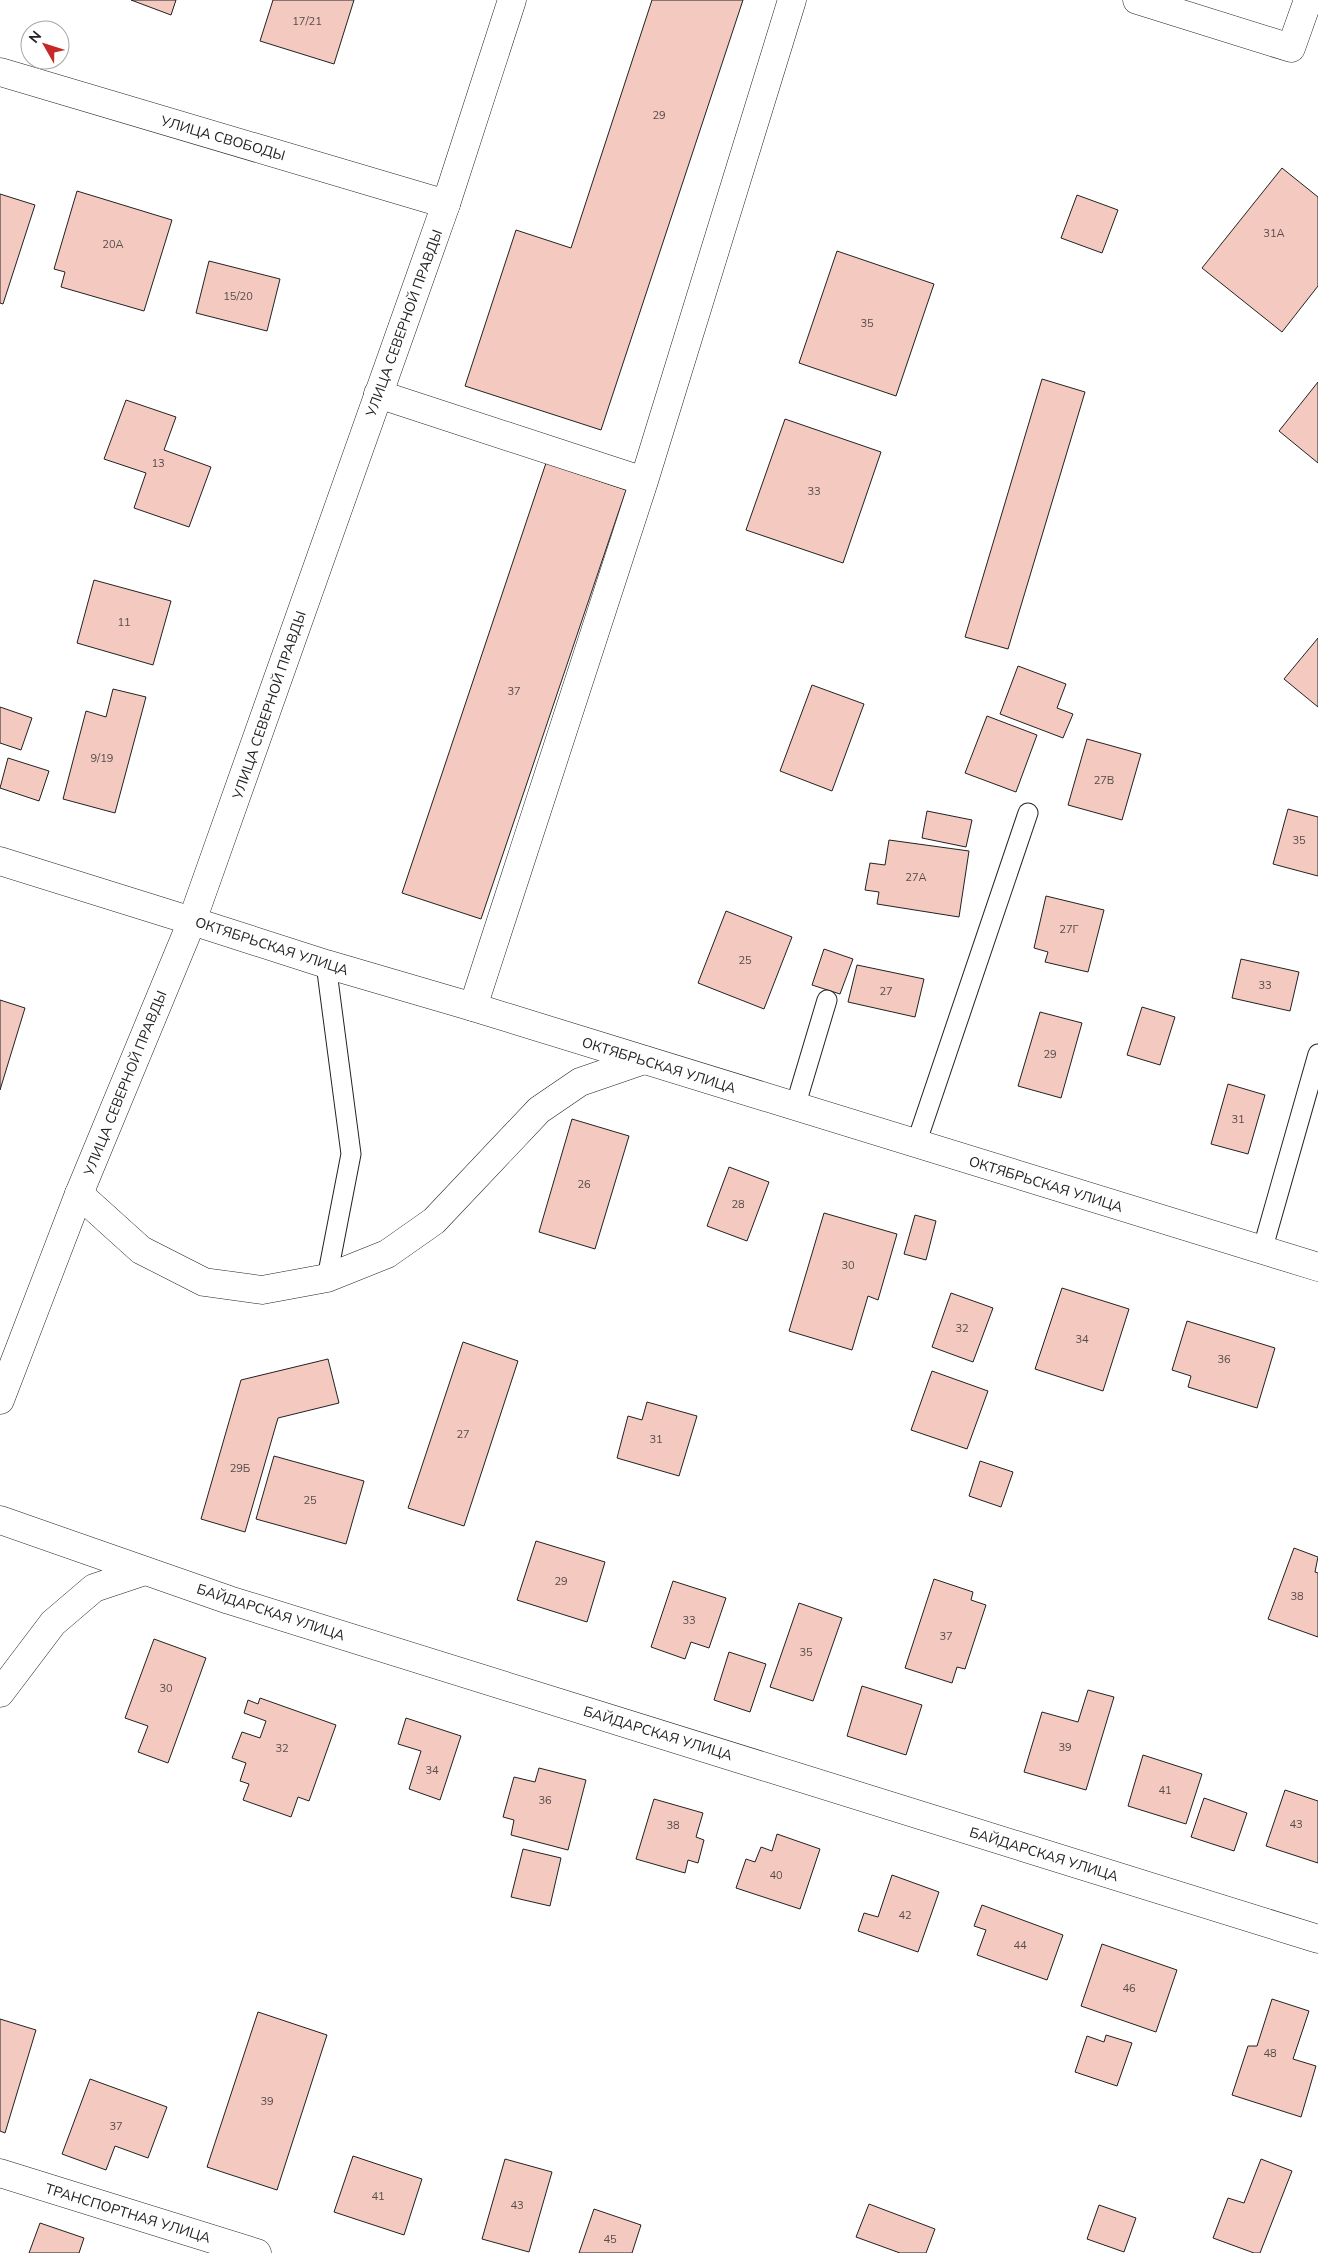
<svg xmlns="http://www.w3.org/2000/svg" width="1318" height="2253" viewBox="0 0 1318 2253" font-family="Mulish,sans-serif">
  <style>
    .building { fill: #f3c9c0; stroke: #222 }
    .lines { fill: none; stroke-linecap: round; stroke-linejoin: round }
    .lane-casing { stroke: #222; stroke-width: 21 }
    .street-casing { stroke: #222; stroke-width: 29 }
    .secondary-casing { stroke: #222; stroke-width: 29 }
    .highway-casing { stroke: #222; stroke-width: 29 }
    .lane { stroke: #fff; stroke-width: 19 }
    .street { stroke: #fff; stroke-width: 28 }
    .secondary { stroke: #fff; stroke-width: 28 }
    .highway { stroke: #fff; stroke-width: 28 }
    .labels { text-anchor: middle; stroke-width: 4; stroke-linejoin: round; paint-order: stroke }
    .number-label { font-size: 11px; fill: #564c4a }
    .street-label { font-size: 14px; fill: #222; stroke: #fff }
  </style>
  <rect width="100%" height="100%" fill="#fff"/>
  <path class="building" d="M131,0H176L171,15Z
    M273,0H354L334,64L260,41Z
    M652,0H743L601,430L465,386L516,230L571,248Z
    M1282,168L1318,197V286L1282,332L1202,268Z
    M77,191L172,220L144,311L61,287L65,272L54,269Z
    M0,194L35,205L3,304L0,303Z
    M1077,195L1118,210L1102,253L1061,238Z
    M837,251L934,284L896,396L799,363Z
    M209,261L280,279L267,331L196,313Z
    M1042,379L1085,392L1008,649L965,637Z
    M1318,382V463L1279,431Z
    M126,400L176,417L164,450L211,467L189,527L134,508L146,473L104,459Z
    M785,419L881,452L843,563L746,530Z
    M546,463L626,490L481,919L402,893Z
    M94,580L171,601L153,665L77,643Z
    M1318,638V707L1284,679Z
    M1018,666L1066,684L1057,708L1073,714L1063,738L1000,714Z
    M812,685L864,704L832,791L780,771Z
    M113,689L146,697L115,813L63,799L86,711L106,717Z
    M0,707L32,718L21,750L0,743Z
    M987,716L1037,735L1016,792L965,773Z
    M1087,739L1141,754L1122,820L1068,805Z
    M8,758L49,771L39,801L0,788Z
    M1288,809L1318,817V876L1273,864Z
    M927,811L972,820L966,847L922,838Z
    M889,840L969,851L959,917L877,904L879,892L865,890L870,863L885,865Z
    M1046,896L1104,910L1088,972L1045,962L1048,952L1034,948Z
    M726,911L792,937L764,1009L698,983Z
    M824,949L853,959L840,994L812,985Z
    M1241,959L1299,972L1290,1011L1232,998Z
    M857,965L924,979L915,1017L848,1002Z
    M0,1000L25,1008L0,1090Z
    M1142,1007L1175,1017L1160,1065L1127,1055Z
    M1040,1012L1082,1023L1061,1098L1018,1086Z
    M1228,1084L1265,1095L1248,1154L1211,1144Z
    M572,1119L629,1136L595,1249L539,1232Z
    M729,1167L769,1182L747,1241L707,1226Z
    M824,1213L897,1234L878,1300L868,1296L852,1350L789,1331Z
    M915,1215L936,1221L926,1260L904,1254Z
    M1062,1288L1129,1309L1103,1391L1035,1369Z
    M951,1293L993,1308L973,1362L932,1347Z
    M1187,1321L1275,1348L1257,1408L1188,1387L1191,1376L1172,1370Z
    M463,1342L518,1361L464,1526L408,1508Z
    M328,1359L339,1403L278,1418L245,1532L201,1519L241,1380Z
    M932,1371L988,1391L967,1449L911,1430Z
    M647,1402L697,1416L679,1476L617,1458L628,1416L642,1420Z
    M274,1456L364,1481L346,1544L256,1519Z
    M980,1461L1013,1472L1001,1507L969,1496Z
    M536,1541L605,1562L587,1622L517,1600Z
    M1294,1548L1318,1557L1315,1572L1318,1573V1637L1268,1619Z
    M934,1579L973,1592L971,1600L986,1605L965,1669L957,1667L952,1683L905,1668Z
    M673,1581L726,1598L709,1648L691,1642L685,1659L651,1647Z
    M799,1603L842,1618L813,1701L770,1687Z
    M154,1639L206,1658L168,1763L138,1752L148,1726L125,1718Z
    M729,1652L766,1664L750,1712L714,1700Z
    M862,1686L922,1705L906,1755L847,1736Z
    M1088,1690L1114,1697L1086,1790L1024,1772L1042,1712L1078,1722Z
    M260,1698L336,1725L309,1801L298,1797L291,1817L243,1800L249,1784L240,1781L246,1763L232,1758L242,1732L260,1738L266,1721L244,1713L248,1700L258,1704Z
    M406,1718L461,1736L440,1800L409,1789L421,1751L398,1744Z
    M1143,1755L1202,1774L1186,1824L1128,1806Z
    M539,1768L586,1780L568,1850L511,1835L514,1820L503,1817L514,1777L535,1782Z
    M1285,1790L1318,1801V1863L1266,1846Z
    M1204,1798L1247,1813L1234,1851L1191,1837Z
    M654,1799L703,1813L696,1837L704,1840L698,1863L688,1860L685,1873L636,1859Z
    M777,1834L820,1849L800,1909L736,1888L746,1859L755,1862L761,1847L772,1851Z
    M523,1849L561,1858L550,1906L511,1897Z
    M892,1875L939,1892L918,1952L858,1931L864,1913L878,1917Z
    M982,1905L1063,1935L1047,1980L977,1955L986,1930L974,1926Z
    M1102,1944L1177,1970L1156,2032L1081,2006Z
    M1272,1999L1309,2011L1293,2059L1316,2066L1301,2117L1232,2095L1248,2046H1257Z
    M258,2012L327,2035L277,2190L207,2167Z
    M0,2019L36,2030L5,2133L0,2131Z
    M1106,2035L1132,2043L1117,2086L1075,2072L1087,2036L1104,2042Z
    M90,2079L167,2107L148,2158L115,2146L106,2170L62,2154Z
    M353,2156L422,2179L404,2235L334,2212Z
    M505,2159L552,2172L529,2252L482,2239Z
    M1261,2159L1292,2171L1260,2253H1254L1213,2238L1228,2198L1244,2203Z
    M869,2204L935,2229L926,2253H900L856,2237Z
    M1099,2205L1136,2218L1124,2252L1087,2239Z
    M594,2209L641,2225L632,2253H579Z
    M40,2223L84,2238L79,2253H29Z"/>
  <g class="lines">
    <defs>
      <path id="lane" d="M326,964L351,1154L327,1278
        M795,1107L827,1000
        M916,1144L1028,813
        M1262,1251L1318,1054"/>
      <path id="street" d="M1137,0L1291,48L1308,0
        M0,72L446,204
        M378,394L644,481L473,1007
        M644,481L792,0
        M0,861L192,921
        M79,1194L141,1250L204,1282L262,1290L327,1278L387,1254L434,1221L539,1110L580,1082L644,1060
        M0,2173L257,2253"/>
      <path id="secondary" d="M192,921L446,204L512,0"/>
      <path id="highway" d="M0,1400L79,1194L192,921L326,964L473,1007L1318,1267
        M0,1520L229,1600L1318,1939
        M0,1693L53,1623L94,1588L145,1571"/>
    </defs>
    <use href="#lane" class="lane-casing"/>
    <use href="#street" class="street-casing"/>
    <use href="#secondary" class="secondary-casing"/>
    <use href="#highway" class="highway-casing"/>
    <use href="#lane" class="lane"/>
    <use href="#street" class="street"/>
    <use href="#secondary" class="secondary"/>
    <use href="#highway" class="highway"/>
  </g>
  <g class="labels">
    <g class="number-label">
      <text x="307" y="25">17/21</text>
      <text x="659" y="119">29</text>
      <text x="1274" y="237">31А</text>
      <text x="113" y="248">20А</text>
      <text x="238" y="300">15/20</text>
      <text x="867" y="327">35</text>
      <text x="158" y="467">13</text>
      <text x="814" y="495">33</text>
      <text x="124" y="626">11</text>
      <text x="514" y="695">37</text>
      <text x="102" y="762">9/19</text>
      <text x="1104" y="784">27В</text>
      <text x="1299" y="844">35</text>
      <text x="916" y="881">27А</text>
      <text x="1069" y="933">27Г</text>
      <text x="745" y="964">25</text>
      <text x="1265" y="989">33</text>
      <text x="886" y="995">27</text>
      <text x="1050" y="1058">29</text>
      <text x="1238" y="1123">31</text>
      <text x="584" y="1188">26</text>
      <text x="738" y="1208">28</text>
      <text x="848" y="1269">30</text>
      <text x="962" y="1332">32</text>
      <text x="1082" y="1343">34</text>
      <text x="1224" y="1363">36</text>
      <text x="463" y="1438">27</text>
      <text x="656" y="1443">31</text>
      <text x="240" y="1472">29Б</text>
      <text x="310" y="1504">25</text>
      <text x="561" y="1585">29</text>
      <text x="1297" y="1600">38</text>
      <text x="689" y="1624">33</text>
      <text x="946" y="1640">37</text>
      <text x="806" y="1656">35</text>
      <text x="166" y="1692">30</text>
      <text x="1065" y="1751">39</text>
      <text x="282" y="1752">32</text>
      <text x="432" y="1774">34</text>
      <text x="1165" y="1794">41</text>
      <text x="545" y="1804">36</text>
      <text x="1296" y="1828">43</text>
      <text x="673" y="1829">38</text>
      <text x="776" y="1879">40</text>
      <text x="905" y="1919">42</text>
      <text x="1020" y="1949">44</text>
      <text x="1129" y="1992">46</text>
      <text x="1270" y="2057">48</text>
      <text x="267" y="2105">39</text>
      <text x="116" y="2130">37</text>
      <text x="378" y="2200">41</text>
      <text x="517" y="2209">43</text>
      <text x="610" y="2243">45</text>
    </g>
    <g class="street-label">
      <text transform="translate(223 138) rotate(16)" y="5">УЛИЦА СВОБОДЫ</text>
      <text transform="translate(404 323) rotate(-70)" y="5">УЛИЦА СЕВЕРНОЙ ПРАВДЫ</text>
      <text transform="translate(269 705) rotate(-71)" y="5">УЛИЦА СЕВЕРНОЙ ПРАВДЫ</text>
      <text transform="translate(272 946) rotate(18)" y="5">ОКТЯБРЬСКАЯ УЛИЦА</text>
      <text transform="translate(659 1065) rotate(17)" y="5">ОКТЯБРЬСКАЯ УЛИЦА</text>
      <text transform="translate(125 1083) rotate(-68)" y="5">УЛИЦА СЕВЕРНОЙ ПРАВДЫ</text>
      <text transform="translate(1046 1184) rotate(17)" y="5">ОКТЯБРЬСКАЯ УЛИЦА</text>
      <text transform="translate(271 1612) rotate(18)" y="5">БАЙДАРСКАЯ УЛИЦА</text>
      <text transform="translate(658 1733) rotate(17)" y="5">БАЙДАРСКАЯ УЛИЦА</text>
      <text transform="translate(1044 1854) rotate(17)" y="5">БАЙДАРСКАЯ УЛИЦА</text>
      <text transform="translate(128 2213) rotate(17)" y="5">ТРАНСПОРТНАЯ УЛИЦА</text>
    </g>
  </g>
  <g transform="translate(45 45) rotate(309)"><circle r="24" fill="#ffffff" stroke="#a7a7a7"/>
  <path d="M0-4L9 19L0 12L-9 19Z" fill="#c62828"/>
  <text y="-8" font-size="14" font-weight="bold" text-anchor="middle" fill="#222222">N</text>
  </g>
</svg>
